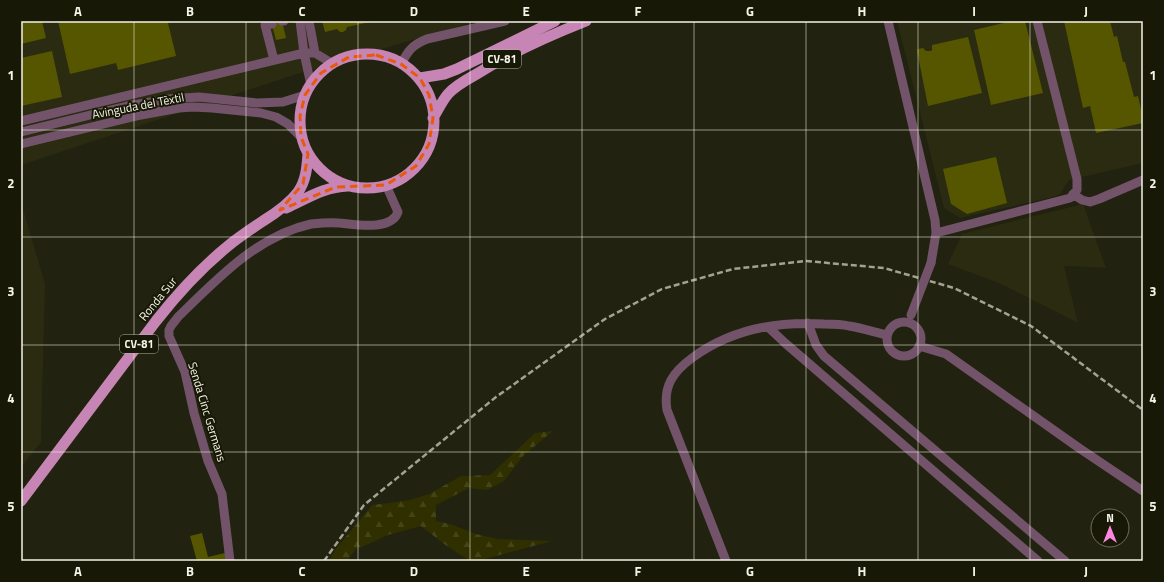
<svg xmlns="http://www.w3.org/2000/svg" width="1164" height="582" viewBox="0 0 1164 582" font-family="'Titillium Web',sans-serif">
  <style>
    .built { fill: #2a2b11 }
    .forest { fill: url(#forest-firs) }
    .building { fill: #565600 }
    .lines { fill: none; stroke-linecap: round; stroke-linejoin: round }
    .minor { stroke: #73536a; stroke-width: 9 }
    .major { stroke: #c785b5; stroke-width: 11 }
    .rail { stroke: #a2a394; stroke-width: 2.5; stroke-dasharray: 6 3; stroke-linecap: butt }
    .minor-bridge { stroke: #73536a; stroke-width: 9 }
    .marked { fill: none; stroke: #e8590c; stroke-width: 3; stroke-dasharray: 8 5; stroke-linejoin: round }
    .grid { fill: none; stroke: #f4f4e8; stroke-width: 1; stroke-opacity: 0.55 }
    .labels { text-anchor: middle; stroke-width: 4; stroke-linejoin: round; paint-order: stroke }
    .shield { fill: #181806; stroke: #b2b2a4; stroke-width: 1 }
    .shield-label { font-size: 11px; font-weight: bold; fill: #f4f4e8 }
    .street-label { font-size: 12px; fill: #f4f4e8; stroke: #181806 }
    .neatline { fill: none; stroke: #f4f4e8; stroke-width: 1.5 }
    .grid-label { font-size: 13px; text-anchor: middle; font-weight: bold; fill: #f4f4e8 }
  </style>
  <defs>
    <pattern id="forest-firs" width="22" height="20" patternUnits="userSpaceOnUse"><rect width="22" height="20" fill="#2f2f00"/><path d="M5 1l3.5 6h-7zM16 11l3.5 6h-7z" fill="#444419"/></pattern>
  </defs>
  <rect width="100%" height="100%" fill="#21220f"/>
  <path class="built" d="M21,21H477L294,75L21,165Z
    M897,21H1143V163L1069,180L1060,194L1053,197L960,218L944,208Z
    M21,202L45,284L41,442L21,468Z
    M1083,204L1106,268L1064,266L1078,323L999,283L948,264L962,234Z"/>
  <path class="forest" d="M553,431L523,456L504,481L487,490L469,488L436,505V521L450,524L476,534L498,539L552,541L477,561H470L444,544L421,526L388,535L355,550L347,561H329L335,550L372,505L389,503L410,500L429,494L461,476L490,475L535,433Z"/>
  <path class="building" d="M21,21H42L46,38L21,44Z
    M58,21H176L168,23L176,56L118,70L116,63L70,74Z
    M271,21H282L286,38L276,40Z
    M322,21H370V22L347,27L346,30L343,32H340L337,29L325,32Z
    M1012,21H1025L1043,93L991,105L974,30Z
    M1064,21H1110L1114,37L1117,36L1123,62H1125L1134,97L1138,96L1143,118V123L1096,133L1090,106L1083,108Z
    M968,37L982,93L928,106L917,51L918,49L923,48L926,51H931L932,50V45Z
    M52,51L62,97L21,106V58Z
    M996,157L1007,203L967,214L951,204L943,169Z
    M202,533L208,557L225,553L228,561H197L190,536Z"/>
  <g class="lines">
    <path class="minor" d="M282,21H284
      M300,21L304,53L311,85
      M309,21L315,53L333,64
      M888,21L935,220L936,233L931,263
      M272,24L265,25L274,60
      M401,64C408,51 412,45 427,39L505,21
      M21,121L304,53H315
      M21,132L127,106L168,99L199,97L257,103L283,102L305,95
      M21,144L141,115L179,108L193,107L212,108L261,113L276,117L288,124L301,137
      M1073,194L1082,200L1090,202L1099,199L1143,180
      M936,233L1070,198L1077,190V179L1037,21
      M887 339a17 17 0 1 1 34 0a17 17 0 1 1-34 0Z
      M808,323L816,345L824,356L1065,561
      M768,327L785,343L1038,561
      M919,346L946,354L1079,448L1143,491
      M230,561L222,494L208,461L194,413L185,372L169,336V330L171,326L178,317C216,280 257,236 311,224C320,223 330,222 339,223C353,224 391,232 398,212L386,185
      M726,561L667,410C663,386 673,372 692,358C730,330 777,321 824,324C832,324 841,324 849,326C862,328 874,332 887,335"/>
    <path class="major" d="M300 121a67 67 0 1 1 134 0a67 67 0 1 1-134 0Z
      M420,78L444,74L457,69L555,21
      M433,118C438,110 442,101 448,94C455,86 466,80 475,75C510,53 548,36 586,21
      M286,208C308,198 323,187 348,186
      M21,501L156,321C178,293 201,268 228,246C239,237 251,229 263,221C276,213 289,204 298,192C306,181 307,167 308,154"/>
    <path class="rail" d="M324,561L364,505L496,397L605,319L662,289L733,269L806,261L884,268L954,288L1031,326L1143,410"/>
    <path class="minor-bridge" d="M911,315L931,263"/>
  </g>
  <path class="marked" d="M376,55L401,64L420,78L429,95L433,118L429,144L416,166L386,185L336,187L280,210L303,184L308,154L301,137L300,116L305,95L321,73L349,57Z"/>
  <path class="grid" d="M134,21V561M246,21V561M358,21V561M470,21V561M582,21V561M694,21V561M806,21V561M918,21V561M1030,21V561M21,130H1143M21,237H1143M21,345H1143M21,452H1143"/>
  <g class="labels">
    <g class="shield">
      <rect x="483" y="50" width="38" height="18" rx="3"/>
      <rect x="120" y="335" width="38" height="18" rx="3"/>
    </g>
    <g class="shield-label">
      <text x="502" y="63">CV-81</text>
      <text x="139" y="348">CV-81</text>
    </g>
    <g class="street-label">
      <text transform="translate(138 106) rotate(-11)" y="4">Avinguda del Tèxtil</text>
      <text transform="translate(158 299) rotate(-51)" y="4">Ronda Sur</text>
      <text transform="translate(207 412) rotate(73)" y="4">Senda Cinc Germans</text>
    </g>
  </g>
  <rect width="1164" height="582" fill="none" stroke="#181806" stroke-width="44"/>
  <g transform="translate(1110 528)"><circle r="19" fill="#181806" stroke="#707060"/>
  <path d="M0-3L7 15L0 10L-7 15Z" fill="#fd86e1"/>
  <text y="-6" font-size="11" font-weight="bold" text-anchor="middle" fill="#f4f4e8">N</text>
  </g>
  <rect x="22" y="22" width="1120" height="538" class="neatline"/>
  <g class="grid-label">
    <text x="78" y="16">A</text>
    <text x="190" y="16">B</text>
    <text x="302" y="16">C</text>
    <text x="414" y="16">D</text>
    <text x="526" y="16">E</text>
    <text x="638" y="16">F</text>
    <text x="750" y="16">G</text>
    <text x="862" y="16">H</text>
    <text x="974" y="16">I</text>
    <text x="1086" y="16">J</text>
    <text x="11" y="80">1</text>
    <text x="1153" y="80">1</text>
    <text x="11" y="188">2</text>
    <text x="1153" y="188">2</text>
    <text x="11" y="296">3</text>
    <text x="1153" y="296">3</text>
    <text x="11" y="403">4</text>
    <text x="1153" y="403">4</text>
    <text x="11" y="511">5</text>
    <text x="1153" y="511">5</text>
    <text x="78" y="576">A</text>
    <text x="190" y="576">B</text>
    <text x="302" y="576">C</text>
    <text x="414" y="576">D</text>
    <text x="526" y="576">E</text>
    <text x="638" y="576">F</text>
    <text x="750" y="576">G</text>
    <text x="862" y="576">H</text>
    <text x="974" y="576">I</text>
    <text x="1086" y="576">J</text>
  </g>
</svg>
